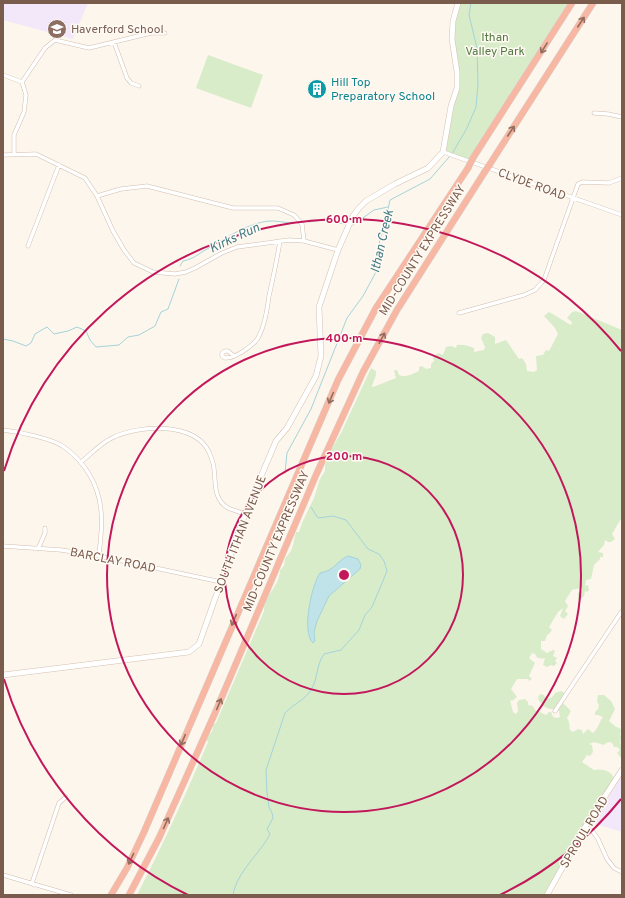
<svg xmlns="http://www.w3.org/2000/svg" width="625" height="898" viewBox="0 0 625 898" font-family="Overpass,sans-serif">
  <style>
    .education { fill: #f3e8fa }
    .green { fill: #d8ecc9 }
    .water { fill: #bfe3e8; stroke: #a5d3da }
    .lines { fill: none; stroke-linecap: round; stroke-linejoin: round }
    .stream { stroke: #a5d3da; stroke-width: 1 }
    .street-casing { stroke: #d1beb0; stroke-width: 4.5 }
    .secondary-casing { stroke: #d6c0b0; stroke-width: 6 }
    .highway-casing { stroke: #dad1cd; stroke-width: 7 }
    .street { stroke: #fff; stroke-width: 3.5 }
    .secondary { stroke: #fff; stroke-width: 5 }
    .highway { stroke: #f7b7a3; stroke-width: 6 }
    .highway-bridge-casing { stroke: #dad1cd; stroke-width: 7; stroke-linecap: butt }
    .highway-bridge { stroke: #f7b7a3; stroke-width: 6 }
    .oneway { stroke: #936e5e }
    .ring { fill: none; stroke: #c2185b; stroke-width: 2 }
    .labels { text-anchor: middle; stroke-width: 3; stroke-linejoin: round; paint-order: stroke }
    .education-label { font-size: 12px; fill: #785e54; stroke: #fffaf3; text-anchor: start }
    .park-label { font-size: 12px; fill: #537a41; stroke: #fffaf3 }
    .culture-label { font-size: 12px; fill: #0d838f; stroke: #fffaf3; text-anchor: start }
    .street-label { font-size: 12px; fill: #7a5c4d; stroke: #fffaf3 }
    .water-label { font-size: 13px; font-style: italic; fill: #437c86; stroke: #fffaf3 }
    .centre { fill: #c2185b; stroke: #fffaf3; stroke-width: 2 }
    .ring-label { font-size: 12px; text-anchor: middle; font-weight: bold; fill: #c2185b; stroke: #fffaf3; stroke-width: 3; stroke-linejoin: round; paint-order: stroke }
  </style>
  <rect width="100%" height="100%" fill="#fdf6ec"/>
  <path class="education" d="M3,3H88L73,39L3,20Z
    M622,776V832L592,823Z"/>
  <path class="green" d="M458,3H568L470,164L443,152L457,88L452,39Z
    M208,55L263,75L251,108L196,88Z
    M576,311L622,330V517L612,534L615,539L611,542H608L605,540L604,545L598,552L603,553V557H600V559L594,565L591,579L586,580L585,586L588,585L589,590L587,592L585,591L584,596L580,600L578,599V593L582,591V586L580,588L572,590L565,601L568,606L565,611L568,614L564,619L560,616L563,608L558,612L549,627L552,630L549,634L547,635L545,641H541V649L547,653L553,650L555,651L553,656L557,658L555,661L557,663L554,666L551,665L547,667L543,665L545,658C540,659 537,659 535,654L532,653L529,658L535,663L529,676L532,679L529,681L528,679H517L511,689L517,697L512,701L510,700L513,712L516,714L518,711L517,703L519,700L525,699L528,702V705L533,706L535,710L546,715L549,712H551L553,717L557,718L560,717L559,711C552,708 545,710 541,703C538,699 537,698 540,694L544,695L546,699C551,698 553,697 555,693L561,691L568,695L566,699L562,702L571,711L567,718L569,722L570,730L573,732L578,729L582,730L583,734L588,729L593,733C598,729 599,722 603,717L598,715H595V712L598,709L599,705L597,702L598,695H604L611,701L615,709L609,721L616,727L620,728L621,731L620,735L622,736L620,743L622,744V759L617,753L620,750L617,747H614L612,743L609,742L606,743L604,745L594,742L589,744L592,745L593,752L590,756L587,755L582,762L594,770C603,768 612,771 615,780L587,828V834L576,850L574,851L568,860L569,863L565,866L556,881L553,889L551,890L548,895H137C163,845 186,794 208,742L206,739C209,734 214,732 213,725L216,723L264,611C264,595 280,586 280,570L284,566L285,558C294,550 293,542 296,532H299L302,523L314,498L320,479L325,471V465L330,452L342,431L371,368L376,371V375L372,386L373,387L396,378L394,371L395,370H397L399,375C405,378 413,374 419,371V367L422,366L426,369L431,368V364L434,361L433,357L438,353L443,355L446,347L451,346L456,348L457,345C462,344 469,346 474,348V352L484,350L485,347L481,338L483,334L488,333L495,337V344L506,340L519,359L522,358L526,364L527,371L534,372L537,370L536,356L543,355L546,350L549,351L558,334L555,328L544,316L549,312C557,316 563,321 571,325L572,322L567,318L572,312Z"/>
  <path class="water" d="M348,556L358,559L361,565L360,569L329,596L317,621L314,632L315,641L313,643C301,632 312,584 320,573C336,570 336,561 348,556Z"/>
  <g class="lines">
    <path class="stream" d="M452,154L467,128L476,107L478,84L477,48L469,15L471,3
      M309,222L322,220L345,224
      M353,225L374,210L388,207
      M180,266L183,261C196,258 196,255 207,249C224,239 251,221 272,221C279,221 286,223 293,223
      M3,339L13,341L26,346L31,343L35,334L47,327L54,334L68,331L77,327L86,331L90,340L96,347L119,345L128,337L139,335L155,326L161,312L168,309L179,279
      M285,473L287,453L311,409L347,318L363,296L376,272L380,238L384,229L390,200L430,179L450,156
      M233,895C237,871 260,854 270,834L267,829L273,818L272,813L269,807L267,793L266,770L285,713C293,704 304,701 311,690C318,679 316,665 324,654L341,650L359,630L365,615L372,607L387,571L384,561L379,554L368,549L346,520L333,516L318,518L311,507"/>
    <defs>
      <path id="street" d="M114,42L127,78L131,83L139,86
        M3,75L22,82
        M22,82L45,48L55,40L89,48L151,33H165
        M594,113L608,114L622,117
        M443,152L622,215
        M14,154V135L24,112L26,95L22,82
        M3,155L36,154L85,178L97,196L113,231L124,250L134,263L153,272L175,274L186,272L195,268L222,253L237,247L289,240L304,241L338,250
        M97,196L121,189L147,186L233,208H278L294,215L302,224L304,241
        M28,246L59,165
        M459,313L524,295L535,290L544,280L578,184L582,182L609,183L622,178
        M234,356L228,351H225L222,353V356L225,358C234,359 253,346 258,338C265,325 267,310 269,296C273,278 277,260 280,241
        M3,430C19,432 51,438 64,447C85,462 99,485 101,511C103,525 100,542 99,556
        M81,462C91,454 101,443 112,438C138,425 194,421 209,452C211,457 214,464 214,469C216,483 213,499 228,508C233,510 239,512 245,514
        M3,546L61,550L99,556L221,582
        M38,549L45,533V528
        M555,711L622,611
        M585,827L593,832L598,839L607,859L614,868L622,872
        M3,875L71,895
        M34,885L32,883L59,803L66,797"/>
      <path id="secondary" d="M3,675L189,652L199,644L245,514L276,441L287,428L316,376L321,356L319,307L338,250L353,216L359,208L366,201L395,184L428,168L443,152L451,106L457,88V72L452,39L453,21L458,3
        M547,895L585,827L622,770"/>
      <path id="highway" d="M473,158L572,3
        M490,164L593,3
        M111,895L127,868L144,832L338,380L376,308L468,168
        M129,895L159,838L215,713L316,475L363,372L397,310L484,173"/>
    </defs>
    <use href="#street" class="street-casing"/>
    <use href="#secondary" class="secondary-casing"/>
    <use href="#highway" class="highway-casing"/>
    <use href="#street" class="street"/>
    <use href="#secondary" class="secondary"/>
    <use href="#highway" class="highway"/>
    <defs>
      <path id="highway-bridge" d="M468,168L473,158
        M484,173L490,164"/>
    </defs>
    <use href="#highway-bridge" class="highway-bridge-casing"/>
    <use href="#highway-bridge" class="highway-bridge"/>
  </g>
  <defs><path id="oneway-shaft" d="M-6 0H5M1.5-3L5.5 0L1.5 3" fill="none" stroke-width="1.6" stroke-linecap="round" stroke-linejoin="round"/></defs>
  <g class="oneway">
    <use href="#oneway-shaft" transform="translate(581 22) rotate(-57)"/>
    <use href="#oneway-shaft" transform="translate(544 48) rotate(122)"/>
    <use href="#oneway-shaft" transform="translate(511 131) rotate(-57)"/>
    <use href="#oneway-shaft" transform="translate(382 338) rotate(-62)"/>
    <use href="#oneway-shaft" transform="translate(331 398) rotate(113)"/>
    <use href="#oneway-shaft" transform="translate(234 620) rotate(113)"/>
    <use href="#oneway-shaft" transform="translate(219 704) rotate(-67)"/>
    <use href="#oneway-shaft" transform="translate(183 740) rotate(113)"/>
    <use href="#oneway-shaft" transform="translate(166 823) rotate(-66)"/>
    <use href="#oneway-shaft" transform="translate(131 859) rotate(115)"/>
  </g>
  <g class="ring">
    <circle cx="344" cy="575" r="119"/>
    <circle cx="344" cy="575" r="237"/>
    <path d="M621 799A356 356 0 0 1 500 895M188 895A356 356 0 0 1 4 679M4 471A356 356 0 0 1 621 351"/>
  </g>
  <defs>
    <symbol id="school-disc" viewBox="-11 -11 22 22"><circle r="9.5" fill="#8d6e63" stroke="#fffaf3"/><path d="M0-5L7-2L0 1L-7-2ZM-4 1L0 2.5L4 1V4Q0 6-4 4Z" fill="#fff"/></symbol>
    <symbol id="building-disc" viewBox="-11 -11 22 22"><circle r="9.5" fill="#0f9aa8" stroke="#fffaf3"/><path d="M-4-6H4V6H1V3H-1V6H-4ZM-2.5-4.3h1.7v1.8h-1.7ZM.8-4.3h1.7v1.8H.8ZM-2.5-1h1.7V.8h-1.7ZM.8-1h1.7V.8H.8Z" fill="#fff"/></symbol>
  </defs>
  <g fill-rule="evenodd">
    <use href="#school-disc" x="46" y="18" width="22" height="22"/>
    <use href="#building-disc" x="306" y="78" width="22" height="22"/>
  </g>
  <g class="labels">
    <g class="education-label">
      <text x="71" y="33">Haverford School</text>
    </g>
    <g class="park-label">
      <text x="495" y="41">Ithan<tspan x="495" dy="14">Valley Park</tspan></text>
    </g>
    <g class="culture-label">
      <text x="331" y="86">Hill Top<tspan x="331" dy="14">Preparatory School</tspan></text>
    </g>
    <g class="street-label">
      <text transform="translate(532 184) rotate(20)" y="4">CLYDE ROAD</text>
      <text transform="translate(422 250) rotate(-58)" y="4">MID-COUNTY EXPRESSWAY</text>
      <text transform="translate(240 534) rotate(-69)" y="4">SOUTH ITHAN AVENUE</text>
      <text transform="translate(276 541) rotate(-67)" y="4">MID-COUNTY EXPRESSWAY</text>
      <text transform="translate(113 560) rotate(11)" y="4">BARCLAY ROAD</text>
      <text transform="translate(584 832) rotate(-59)" y="4">SPROUL ROAD</text>
    </g>
    <g class="water-label">
      <text transform="translate(234 237) rotate(-25)" y="5">Kirks Run</text>
      <text transform="translate(381 241) rotate(-77)" y="5">Ithan Creek</text>
    </g>
  </g>
  <circle cx="344" cy="575" r="6" class="centre"/>
  <g class="ring-label">
    <text x="344" y="223">600 m</text>
    <text x="344" y="342">400 m</text>
    <text x="344" y="460">200 m</text>
  </g>
  <rect width="625" height="898" fill="none" stroke="#7a5c4d" stroke-width="8"/>
</svg>
